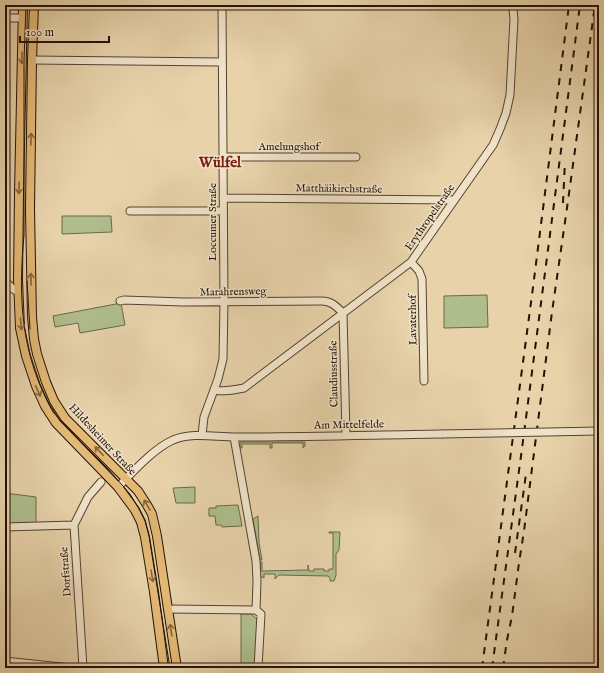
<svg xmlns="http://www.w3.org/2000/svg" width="604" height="673" viewBox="0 0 604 673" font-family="'IM FELL English',serif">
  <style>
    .green { fill: #afbd8d; stroke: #6a684a }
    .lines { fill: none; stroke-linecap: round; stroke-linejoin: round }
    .minor-casing { stroke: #554230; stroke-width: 9 }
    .major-casing { stroke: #241207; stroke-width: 10 }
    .minor { stroke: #efe2c8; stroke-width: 7 }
    .major { stroke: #e4b975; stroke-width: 8 }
    .tram { stroke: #241207; stroke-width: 1 }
    .rail { stroke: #241207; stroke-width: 2; stroke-dasharray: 7 7; stroke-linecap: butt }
    .minor-bridge-casing { stroke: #554230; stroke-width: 9; stroke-linecap: butt }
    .minor-bridge { stroke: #efe2c8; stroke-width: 7 }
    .oneway { stroke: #84663e }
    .labels { text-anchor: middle; stroke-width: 3; stroke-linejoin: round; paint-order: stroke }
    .street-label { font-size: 11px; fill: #241207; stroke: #efe2c8 }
    .district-label { font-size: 15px; font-weight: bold; fill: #7a1f14; stroke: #efe2c8 }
  </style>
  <rect width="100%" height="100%" fill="#e7d2aa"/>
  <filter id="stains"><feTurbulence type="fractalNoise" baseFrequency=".005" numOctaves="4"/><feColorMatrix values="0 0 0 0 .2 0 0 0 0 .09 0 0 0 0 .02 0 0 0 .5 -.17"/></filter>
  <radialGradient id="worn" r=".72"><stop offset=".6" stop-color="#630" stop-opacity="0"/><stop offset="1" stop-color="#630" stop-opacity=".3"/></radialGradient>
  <path class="green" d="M62,216H111L112,232L62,234Z
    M487,295L488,327L444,328V296Z
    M121,303L125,325L80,333L78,323L55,327L53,316Z
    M241,442H305V446L303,448V443H272V448H270V444H242V448H240V443Z
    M195,487V503H176L173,488Z
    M5,493L36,497V526L5,527Z
    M238,505L242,526L222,527L221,525H216L215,516H209V508H216V506Z
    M258,516L259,543L262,560H260L253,519Z
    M329,532H340L339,550L336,554V575L334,581H330V578L328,576L279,575L275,579V574H264V578L260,576V562H262V571L308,570V565L309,571H314V569H324V571H329V569H333V533H329Z
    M241,614H251L258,620L256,668H241Z"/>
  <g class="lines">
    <defs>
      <path id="minor" d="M5,18H23
        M32,60L222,62
        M223,157H356
        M223,198L454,200
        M130,211H223
        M411,262L419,271L422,279L424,381
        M5,281L13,289L18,292
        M120,301L124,300L183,302L322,301C331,301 336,306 343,313L346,435
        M214,390C225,392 234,390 244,388L411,262L418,252L493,145L500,129L506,113L510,95L514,19L513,9L511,6
        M202,435L204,417L218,379L223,359L224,302L222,5
        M234,437L256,561L257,581L256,610L261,614L258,668
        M118,487C133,472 153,449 173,440C193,432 214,437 236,437C304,437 373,435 441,434
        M5,527L74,525
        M168,609L256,610
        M5,661L70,668
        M83,668L74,525L88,497L101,482"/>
      <path id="major" d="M23,5L19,192L18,280L20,328L26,356L36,386L45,406L56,423L118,487L135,510L141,522L145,537L154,592L164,668
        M34,5L32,60L30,209L32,317L34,339L37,354L46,382L54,401L65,418L138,491L147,505L152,514L157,536L168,609L177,668"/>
    </defs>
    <use href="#minor" class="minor-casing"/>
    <use href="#major" class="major-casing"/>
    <use href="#minor" class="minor"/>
    <use href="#major" class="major"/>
    <path class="tram" d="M26,5L24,61V235C18,299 21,355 53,412L82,443L108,469L130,494L139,509L145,521L149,536L170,668
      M27,281L30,329"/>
    <path class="rail" d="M563,203L565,161
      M515,553L526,474
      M482,668L532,295L569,5
      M492,668L521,456L580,5
      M503,668L507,640L512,616L519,563L524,531L552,312L567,208L595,5"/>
    <defs>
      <path id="minor-bridge" d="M441,434L599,431"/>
    </defs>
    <use href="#minor-bridge" class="minor-bridge-casing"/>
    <use href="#minor-bridge" class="minor-bridge"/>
  </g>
  <defs><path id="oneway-shaft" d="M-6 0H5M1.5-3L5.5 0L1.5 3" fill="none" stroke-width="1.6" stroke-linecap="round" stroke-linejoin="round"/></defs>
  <g class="oneway">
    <use href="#oneway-shaft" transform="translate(22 58) rotate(91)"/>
    <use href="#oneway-shaft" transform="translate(31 139) rotate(-89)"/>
    <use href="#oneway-shaft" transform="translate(19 188) rotate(91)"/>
    <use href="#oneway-shaft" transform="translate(31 279) rotate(-91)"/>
    <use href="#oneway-shaft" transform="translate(21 324) rotate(85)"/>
    <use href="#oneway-shaft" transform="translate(38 391) rotate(66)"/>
    <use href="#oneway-shaft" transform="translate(99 451) rotate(-134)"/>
    <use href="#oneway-shaft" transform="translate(147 505) rotate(-120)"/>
    <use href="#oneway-shaft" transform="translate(152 576) rotate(81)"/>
    <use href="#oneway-shaft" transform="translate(171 630) rotate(-99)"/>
  </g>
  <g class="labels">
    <g class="street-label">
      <text x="289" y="150">Amelungshof</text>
      <text transform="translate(339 188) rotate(1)" y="4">Matthäikirchstraße</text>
      <text transform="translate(429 217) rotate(-55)" y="4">Erythropelstraße</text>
      <text transform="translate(212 222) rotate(-90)" y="4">Loccumer Straße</text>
      <text transform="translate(233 291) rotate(-1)" y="4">Marahrensweg</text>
      <text transform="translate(412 320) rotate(-91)" y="4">Lavaterhof</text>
      <text transform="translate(333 374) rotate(-91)" y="4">Claudiusstraße</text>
      <text transform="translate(349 424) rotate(-1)" y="4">Am Mittelfelde</text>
      <text transform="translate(103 439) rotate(47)" y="4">Hildesheimer Straße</text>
      <text transform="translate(65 572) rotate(-94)" y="4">Dorfstraße</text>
    </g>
    <g class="district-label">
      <text x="220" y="167">Wülfel</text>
    </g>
  </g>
  <rect width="604" height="673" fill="none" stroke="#e7d2aa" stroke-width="20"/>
  <rect x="6" y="6" width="592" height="661" fill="none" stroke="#241207" stroke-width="2"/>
  <rect x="10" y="10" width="584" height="653" fill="none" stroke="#241207"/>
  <path d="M20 36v6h89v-6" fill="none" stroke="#241207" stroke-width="2"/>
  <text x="26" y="36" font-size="12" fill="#241207" stroke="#efe2c8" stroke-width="3" paint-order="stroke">100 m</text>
  <rect width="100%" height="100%" filter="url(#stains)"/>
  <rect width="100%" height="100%" fill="url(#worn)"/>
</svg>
